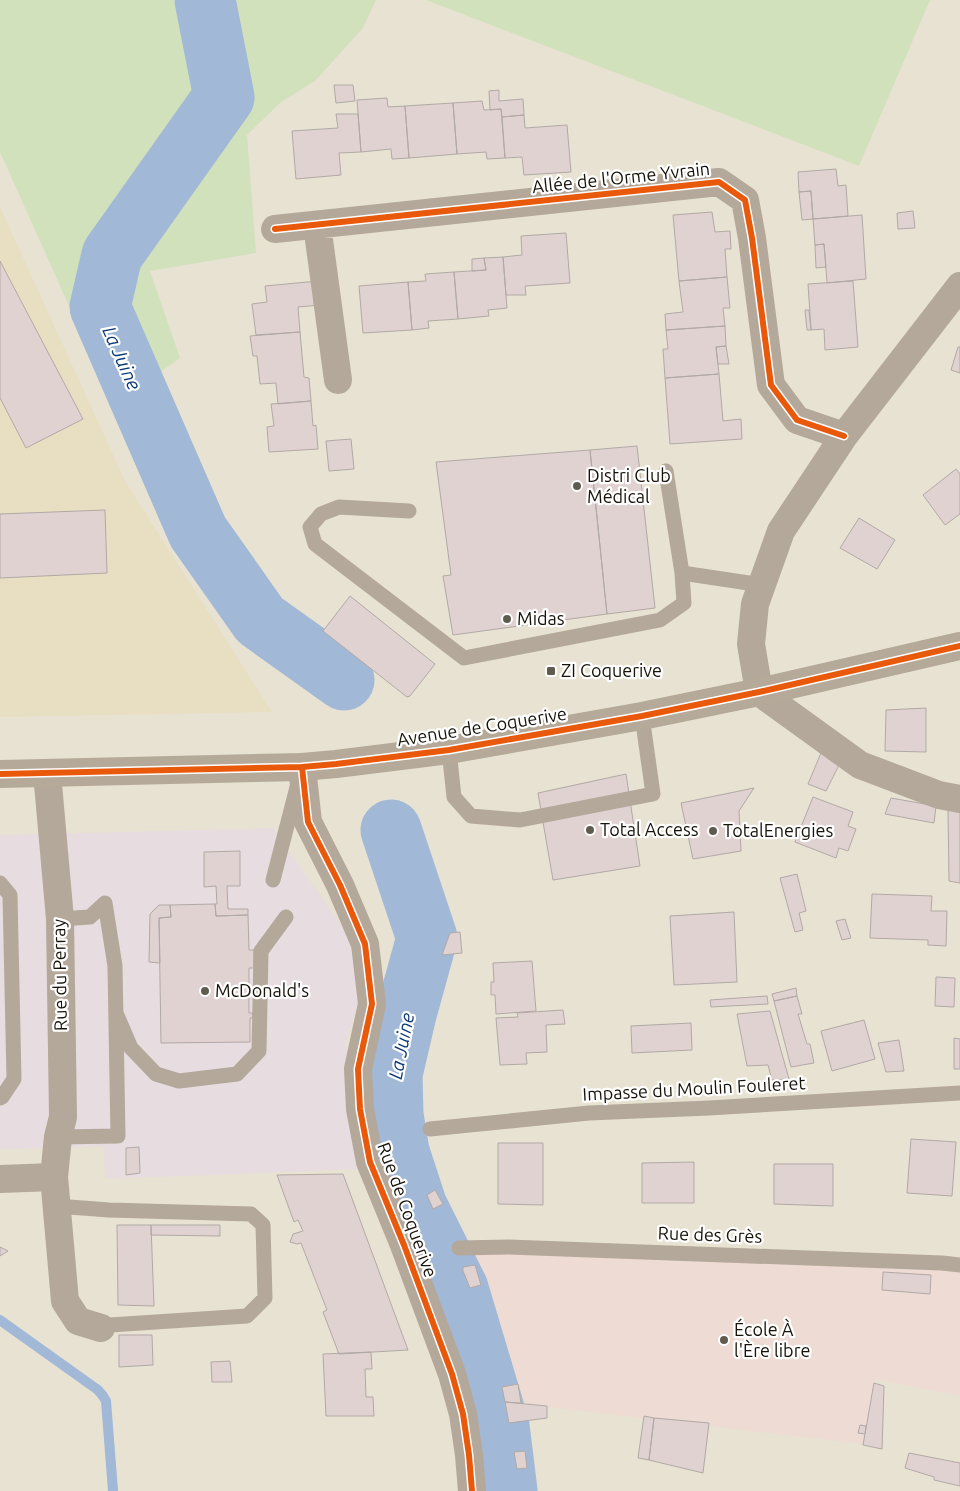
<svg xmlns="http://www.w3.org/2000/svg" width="960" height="1491" viewBox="0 0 960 1491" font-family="Ubuntu,sans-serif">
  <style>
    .commercial { fill: #e7dcdf }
    .built { fill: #e8dec2 }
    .education { fill: #eddbd4 }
    .green { fill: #d1e1bc }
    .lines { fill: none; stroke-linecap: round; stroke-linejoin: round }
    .stream { stroke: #a1b8d7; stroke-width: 10 }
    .river { stroke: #a1b8d7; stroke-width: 61 }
    .building { fill: #e1d2d2; stroke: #b1a9a5 }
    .lane { stroke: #b4a89b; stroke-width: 15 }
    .street { stroke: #b4a89b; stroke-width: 28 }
    .primary { stroke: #b5a999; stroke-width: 28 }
    .cycleway-casing { stroke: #fff; stroke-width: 9 }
    .cycleway { stroke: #e8590c; stroke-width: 6 }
    .poi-dot { fill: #605b4f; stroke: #fff; stroke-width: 2 }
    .labels { text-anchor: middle; stroke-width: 4.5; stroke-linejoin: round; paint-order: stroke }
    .street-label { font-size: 18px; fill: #171309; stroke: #fff }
    .poi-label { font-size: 18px; fill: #171309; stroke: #fff; text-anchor: start }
    .water-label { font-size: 19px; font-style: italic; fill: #0b3975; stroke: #fff }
  </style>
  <rect width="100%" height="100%" fill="#e8e2d2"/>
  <path class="commercial" d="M273,828L350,938L364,985L346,1042L350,1096L364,1169L105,1179L104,1147L0,1149V835Z"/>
  <path class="built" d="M0,207L125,481L272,712L0,717Z"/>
  <path class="education" d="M459,1248L960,1265V1396L876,1379L863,1444L505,1402L502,1387L475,1301L463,1271Z"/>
  <path class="green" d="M0,0H376L363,28L315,81L281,102L247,135L256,253L150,271L180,358L159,373L105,386L0,152Z
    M426,0H930L859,166Z"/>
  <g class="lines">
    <path class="stream" d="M0,1320L98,1390L103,1396L106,1401L113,1491"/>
    <path class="river" d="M205,0L224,97L112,255L100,307L198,532L260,620L344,680
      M391,830L427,938L406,1014L392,1074L393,1115L399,1152L417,1207L458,1289L499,1426L507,1491"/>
  </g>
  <path class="building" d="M334,85H353L355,101L336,103Z
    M499,90V101L523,99L524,115L502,117L501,109L490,110L489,91Z
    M387,98L388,107L405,106L409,158L392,159L391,149L361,152L357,100Z
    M482,101L484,110L501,109L505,158L487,159L486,152L457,154L453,103Z
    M453,103L457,154L409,158L405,106Z
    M336,114H358L361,152L339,153L341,175L296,179L292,131L338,128Z
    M524,115L525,128L567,125L571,172L524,175L522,157L505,158L502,117Z
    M836,169L838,186L846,185L848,216L813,219L811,191L799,192L798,172Z
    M811,191L813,219L802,220L799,192Z
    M913,211L915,228L898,229L897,213Z
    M712,212L715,232L730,231L731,249H725L727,277L679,281L673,215Z
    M862,215L866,279L827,283L824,244L815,245L813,219Z
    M566,233L570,283L525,286L526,295H506L503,257L522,255L521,236Z
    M824,244L826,267L816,268L815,245Z
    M503,257L507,308L488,310L489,316L458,319L454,272L486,270L484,258Z
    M484,258L486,270L472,271V259Z
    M0,261L83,419L26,448L0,398Z
    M454,272L458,319L428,321L429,328L412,330L408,282L426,281L425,274Z
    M727,277L730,308H723L725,326L666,330L665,314L683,312L679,281Z
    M318,281L320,305L298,307L300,332L256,335L252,304L267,302L265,286Z
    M853,281L858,347L825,350L824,329L811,330L808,284Z
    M408,282L412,330L363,333L359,286Z
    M805,310H809L811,330H807Z
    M725,326L726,346L716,347L719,374L665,378L663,349H668L666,330Z
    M300,332L304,377L309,378L311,401L278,404L276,383L260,384L257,356H253L250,336Z
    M726,346L729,364H718L716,347Z
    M958,347H960V373L951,370Z
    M719,374L723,421L741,419L742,439L670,444L665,378Z
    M311,401L313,426L316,425L318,449L269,452L267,427L274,426L271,404Z
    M351,439L354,469L329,471L326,441Z
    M637,446L655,608L607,614L590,450Z
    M590,450L607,614L453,635L443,576L451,575L436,462Z
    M956,469L960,474V514L945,525L923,495Z
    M105,510L107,573L0,578V514Z
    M859,518L895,540L877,569L840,548Z
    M350,596L435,664L410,696L407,697L323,631Z
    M926,708V752L885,751L886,710Z
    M821,753L839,765L826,791L808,784Z
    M626,774L640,866L553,880L538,793Z
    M754,788L739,811L741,851L693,859L681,803Z
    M813,797L853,812L848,826L856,829L848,851L839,848L836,858L795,842Z
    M891,798L936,806L934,823L885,814Z
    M948,808L960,811V883L949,881Z
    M240,851V886H227L228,909H248V915L216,916L215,904H217L216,886L204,887V852Z
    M797,874L806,911L799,913L803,930L795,932L780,878Z
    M872,894L932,896L931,911H947L946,946L928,945V940L870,938Z
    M215,904L216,916L248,915L249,950H254V968H249V1013H253V1018H250V1042L161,1043L159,918L171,917L170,905Z
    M159,905H170L171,917L159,918L160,963L149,962L150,914Z
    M734,912L737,982L674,985L670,916Z
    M845,919L851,938L842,940L836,921Z
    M460,932L462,953L442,955L450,933Z
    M532,961L536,1011L496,1014L495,995H491V982H494L493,963Z
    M936,977L955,978L954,1007L935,1006Z
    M796,988L797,996L774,1001L772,994Z
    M767,996L768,1004L711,1007L710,1000Z
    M797,996L802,1014H798L807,1044H810L814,1063L791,1067L774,1001Z
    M563,1010L565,1024L546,1025L547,1052L526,1053L527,1064L500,1065L496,1018L518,1017L517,1013Z
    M770,1011L789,1079L772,1080L768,1065L747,1066L737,1014Z
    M864,1020L875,1059L832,1071L821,1031Z
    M691,1023L692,1050L632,1053L631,1026Z
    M954,1038L960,1039V1069H954Z
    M899,1040L904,1071L886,1072L878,1043Z
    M911,1139L956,1142L952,1196L907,1193Z
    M498,1143H543V1205L498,1204Z
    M139,1147L140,1173L126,1175V1148Z
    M694,1162V1203H642V1163Z
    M774,1164H833V1206L774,1204Z
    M343,1174L408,1350L339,1354L323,1312L327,1310L301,1243L297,1244L290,1242L293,1234L303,1231L298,1220L294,1222L277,1175Z
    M435,1190L443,1204L433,1209L427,1195Z
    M117,1225H151L154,1306L118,1305Z
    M151,1225H220V1236L151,1235Z
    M0,1247L8,1251L0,1256Z
    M475,1265L481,1285L470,1288L463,1271V1267Z
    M883,1272L931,1275L930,1294L882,1290Z
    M119,1335H152L153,1365L119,1367Z
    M371,1352L372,1369H365L366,1397H373L374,1416H326L323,1354Z
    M230,1361L232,1382H212L211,1362Z
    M874,1383L884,1386L882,1449L863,1445Z
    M518,1384L521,1403L505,1402L502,1387Z
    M505,1402L547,1406V1418L509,1423Z
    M644,1416L654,1418L649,1460L638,1458Z
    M654,1418L709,1423L703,1473L649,1460Z
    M860,1425L866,1426L865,1434L858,1433Z
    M525,1451L527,1468L517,1469L514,1452Z
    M909,1453L960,1463V1486L934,1480V1477L905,1468Z"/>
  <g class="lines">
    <path class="lane" d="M666,471L682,573L762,585
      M409,511L339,507L321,514L310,527L315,544L464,658L660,620L684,603L682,573
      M449,750L454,797L471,816L520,820L653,794L642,716
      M273,880L297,787
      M0,883L10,895L14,1079L2,1097L0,1098
      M60,919L90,917L105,903
      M116,1013L131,1048L156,1074L179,1081L237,1074L259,1051L261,951L286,917
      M430,1129L589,1113L709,1108L960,1093
      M58,1137L118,1136L115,966L105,903
      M56,1206L109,1210L251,1214L263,1225L265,1298L247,1316L110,1325L101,1328
      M459,1248L509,1247L942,1263L960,1265"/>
    <path class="street" d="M317,225L338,380
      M275,229L719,182L745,200L752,238L771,385L797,420L844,436
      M960,286L844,436L781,531L755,604L751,644L759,692L860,765L939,795L960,799
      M302,767L308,822L340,885L365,944L372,1004L358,1069L360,1109L370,1162L404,1245L452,1374L463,1414L469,1455L472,1491
      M54,1177L65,1301L78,1321L101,1328
      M0,1179L54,1177L58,1137L63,1117L60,919L47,773"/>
    <path class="primary" d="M0,774L302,767L336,764L449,750L642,716L759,692L960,646"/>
    <defs>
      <path id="cycleway" d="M275,229L719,182L745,200L752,238L771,385L797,420L844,436
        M302,767L308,822L340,885L365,944L372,1004L358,1069L360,1109L370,1162L404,1245L452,1374L463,1414L469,1455L472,1491
        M0,774L302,767L336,764L449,750L642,716L759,692L960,646"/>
    </defs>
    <use href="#cycleway" class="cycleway-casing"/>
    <use href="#cycleway" class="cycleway"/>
  </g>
  <g class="poi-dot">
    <circle cx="577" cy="486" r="5"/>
    <circle cx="507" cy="619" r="5"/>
    <rect x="546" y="666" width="10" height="10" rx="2.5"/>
    <circle cx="590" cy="830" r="5"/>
    <circle cx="713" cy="831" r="5"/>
    <circle cx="205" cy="991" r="5"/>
    <circle cx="724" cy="1340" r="5"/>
  </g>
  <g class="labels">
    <g class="street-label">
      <text transform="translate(621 178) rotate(-6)" y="6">Allée de l'Orme Yvrain</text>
      <text transform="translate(482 727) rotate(-9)" y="6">Avenue de Coquerive</text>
      <text transform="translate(60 975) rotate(-91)" y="6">Rue du Perray</text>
      <text transform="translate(694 1089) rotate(-3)" y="6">Impasse du Moulin Fouleret</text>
      <text transform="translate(407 1210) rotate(70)" y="6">Rue de Coquerive</text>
      <text transform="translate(710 1235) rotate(2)" y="6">Rue des Grès</text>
    </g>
    <g class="poi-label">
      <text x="587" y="482">Distri Club<tspan x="587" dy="21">Médical</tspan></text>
      <text x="517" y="625">Midas</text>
      <text x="561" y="677">ZI Coquerive</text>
      <text x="600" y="836">Total Access</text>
      <text x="723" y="837">TotalEnergies</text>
      <text x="215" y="997">McDonald's</text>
      <text x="734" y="1336">École À<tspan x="734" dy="21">l'Ère libre</tspan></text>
    </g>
    <g class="water-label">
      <text transform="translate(122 358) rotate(66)" y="7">La Juine</text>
      <text transform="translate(401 1046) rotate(-79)" y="7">La Juine</text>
    </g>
  </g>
</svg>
